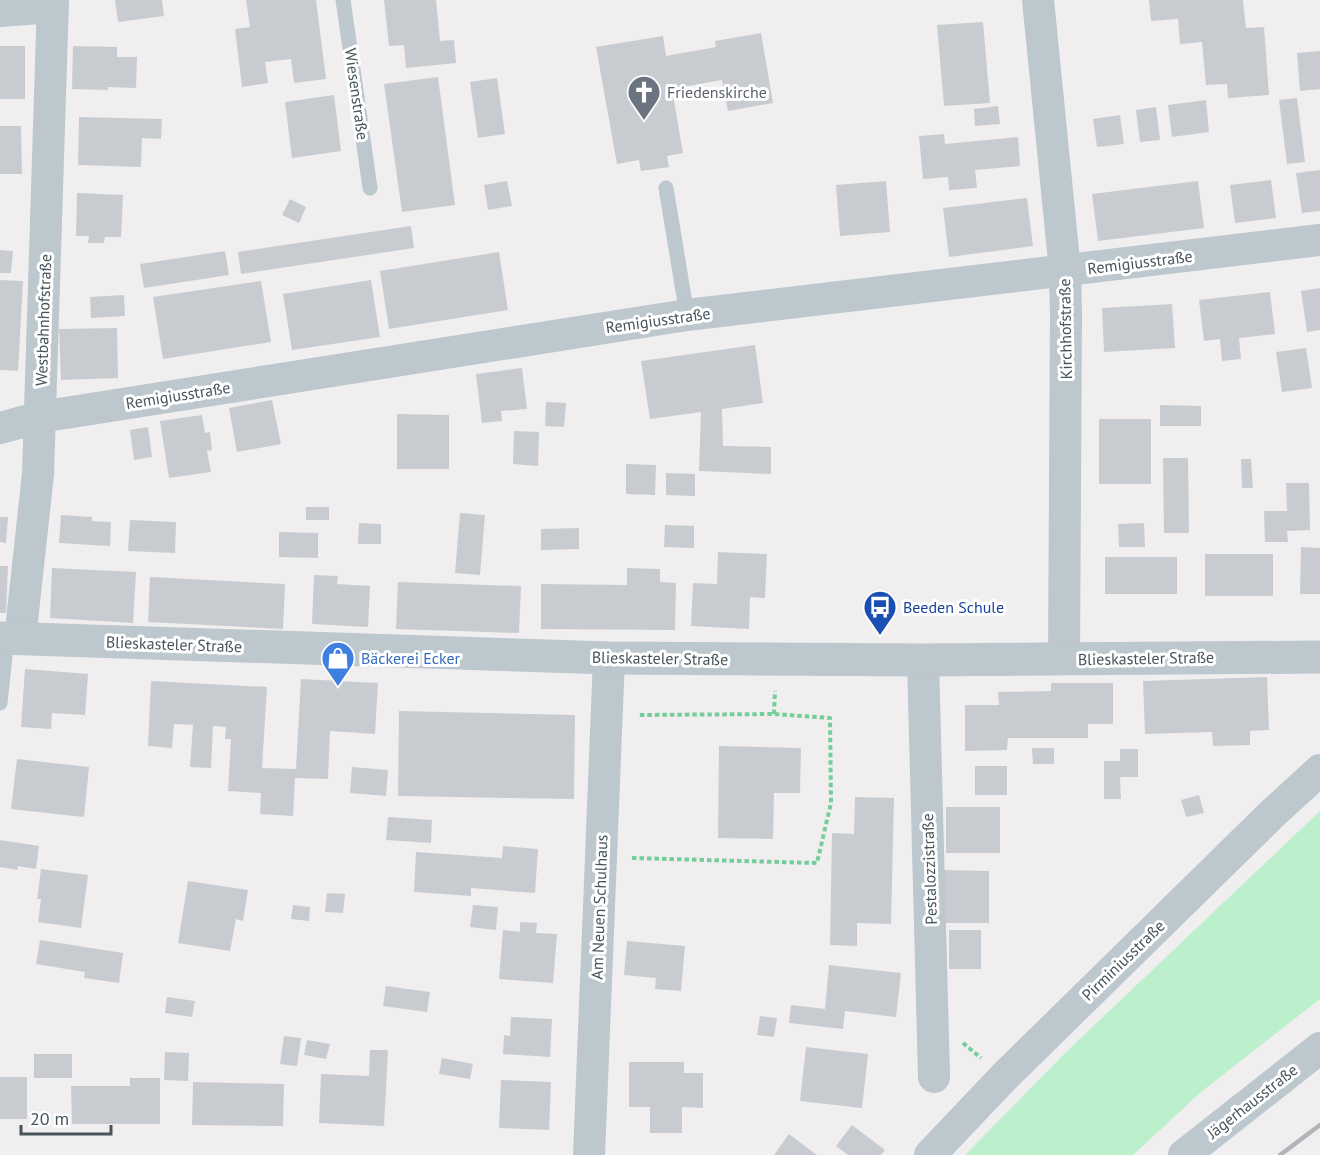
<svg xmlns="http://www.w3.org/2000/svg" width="1320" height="1155" viewBox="0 0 1320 1155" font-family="'PT Sans',sans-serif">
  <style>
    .green { fill: #bcf0cc }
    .building { fill: #c8ccd1 }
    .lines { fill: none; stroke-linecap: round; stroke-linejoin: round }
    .path { stroke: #74ce9a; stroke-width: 4; stroke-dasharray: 4.5 3; stroke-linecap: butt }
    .service { stroke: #bcc7ce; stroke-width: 15 }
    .minor { stroke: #bcc7ce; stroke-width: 32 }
    .tertiary { stroke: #bcc7ce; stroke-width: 33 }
    .rail { stroke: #b1b5b9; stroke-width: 4.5 }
    .labels { text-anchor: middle; stroke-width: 6; stroke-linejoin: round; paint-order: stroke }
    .worship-label { font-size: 16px; fill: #5b616d; stroke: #fff; text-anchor: start }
    .street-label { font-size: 16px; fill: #46545c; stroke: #fff }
    .transit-label { font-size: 16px; fill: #164399; stroke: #fff; text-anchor: start }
    .shop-label { font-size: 16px; fill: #366cbe; stroke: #fff; text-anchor: start }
  </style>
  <rect width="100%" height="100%" fill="#f1eeef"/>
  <path class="green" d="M1320,811V999L1201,1092L1133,1155H965L1066,1052Z"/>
  <path class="building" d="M115,0H162L164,16L118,22Z
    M246,0H316L326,79L294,83L291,59L265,62L268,83L242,87L235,29L250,27Z
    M384,0H436L440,41L454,40L456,63L406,68L404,45L389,46Z
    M1149,0H1243L1246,28L1264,27L1269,95L1228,98L1227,84L1206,85L1202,42L1180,44L1178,19L1151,21Z
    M983,22L990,103L944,106L937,25Z
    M761,33L773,103L728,111L722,80L672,89L683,153L667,156L669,167L641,171L639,160L617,164L596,47L663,36L666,56L716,47L715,41Z
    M0,46H25V99H0Z
    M73,46L117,47V57H137L136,88L108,87V90L72,89Z
    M1320,51V89L1300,91L1297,53Z
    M438,77L455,205L402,212L384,84Z
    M497,78L505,134L478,138L470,82Z
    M334,95L341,151L292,158L285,102Z
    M1297,98L1305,162L1287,164L1279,100Z
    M1206,100L1209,132L1172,137L1168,105Z
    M998,106L1000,124L975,126L974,109Z
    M1156,107L1160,140L1140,142L1136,110Z
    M1120,115L1124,144L1097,147L1093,119Z
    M79,117L162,119L161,139L142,138L141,167L78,165Z
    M0,126H21L22,174H0Z
    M944,134L945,144L1018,137L1020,166L975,170L977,188L949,190L948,177L923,179L919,136Z
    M1320,170V211L1302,213L1296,173Z
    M1271,180L1276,218L1235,223L1230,185Z
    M507,181L512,206L488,210L484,185Z
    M886,181L890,232L840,236L836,185Z
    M1198,181L1204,228L1098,241L1092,194Z
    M77,193L123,195L121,237H105L104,243H88L89,236H76Z
    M1027,198L1033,246L949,257L943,208Z
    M290,199L306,207L299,223L282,215Z
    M411,226L414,248L241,274L238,252Z
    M0,250L13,251L11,273H0Z
    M225,251L229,275L144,288L140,264Z
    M499,252L508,310L389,329L380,271Z
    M0,280L23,281L18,371L0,370Z
    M371,280L380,337L292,350L283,294Z
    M261,281L271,342L163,359L153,297Z
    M1320,288V330L1307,332L1301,291Z
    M1270,292L1275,334L1239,338L1241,359L1222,361L1220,339L1204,341L1199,300Z
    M124,295L125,316L91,318L90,297Z
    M1172,304L1175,348L1104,352L1102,308Z
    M117,328L118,378L61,380L59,329Z
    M755,345L763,403L722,409L723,446L771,447V474L699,471L701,412L650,419L641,361Z
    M1306,348L1312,388L1282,392L1276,352Z
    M522,368L527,409L501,411L502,421L482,423L476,374Z
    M272,400L281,444L237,452L229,408Z
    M546,402L566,403L564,427L545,426Z
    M1160,405L1201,406V426H1160Z
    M397,414L449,415V469H397Z
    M202,415L205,433L210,432L212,450L207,451L211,472L169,478L160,421Z
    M1099,419H1151V484H1099Z
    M148,427L152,457L134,460L130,430Z
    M514,431L539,432L538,466L513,464Z
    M1163,458H1188L1189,533H1164Z
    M1241,459H1251L1253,488H1242Z
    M626,464L656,465L655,495L626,494Z
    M666,473L695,474V496L666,495Z
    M1286,483H1309L1310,530L1287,531L1288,542H1265L1264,511H1287Z
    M306,507H329V520H306Z
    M460,513L485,515L480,575L455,573Z
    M61,515L92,517V521L111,522L110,546L59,543Z
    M0,517H8L6,543L0,542Z
    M130,520L176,522L175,553L128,551Z
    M359,523L381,524V544H358Z
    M1144,523L1145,547H1119L1118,524Z
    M665,525L694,526V548L664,547Z
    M579,528V549L541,550V529Z
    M279,532L318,533V558L279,557Z
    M1301,547L1320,548V594H1300Z
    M718,552L767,554L765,598L750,597L749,629L691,626L693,583L717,584Z
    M1205,554H1273V596H1205Z
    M1105,557H1177V594H1105Z
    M0,566H8L6,613H0Z
    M52,568L136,572L133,623L50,618Z
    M627,568L660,569V582L676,583L675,630L541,629V584L627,585Z
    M314,575L338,576L337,584L370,586L368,627L312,624Z
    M150,577L285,584L283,629L148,622Z
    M398,582L521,586L519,633L396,629Z
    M25,669L88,674L85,715L52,713L51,729L21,727Z
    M1267,677L1269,730L1250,731V745L1213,746L1212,732L1145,734L1143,681Z
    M301,679L378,683L375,734L330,731L328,779L295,778L293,816L260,814L261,793L228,791L231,739H225L226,727L213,726L211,768L190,767L193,725L174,724L172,748L148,746L151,681L267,687L262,768L296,769Z
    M1051,683H1113V724H1088V738H1008L1007,750L965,751V705H999L998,692L1051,691Z
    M399,711L575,715L574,799L398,796Z
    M719,746L801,748L800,793H774L773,839L718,838Z
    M1032,748H1054V764H1033Z
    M1120,749H1138V777H1120L1121,799H1104V761H1120Z
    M17,759L89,767L84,817L11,809Z
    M975,766H1007V795H975Z
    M352,767L388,770L386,796L350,793Z
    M1199,795L1204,813L1186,817L1181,800Z
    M855,797L894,798L891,924L857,923V946L830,945L832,833L854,834Z
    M946,807H1000V853H946Z
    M388,817L432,820L431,843L386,840Z
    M0,840L39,846L36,869L18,866L17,870L0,867Z
    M503,846L538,849L535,893L471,888V896L414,892L416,852L502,858Z
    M41,869L88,875L81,928L38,922L41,899H37Z
    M942,870L989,871V923H941Z
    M188,881L248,890L243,921L236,919L230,951L178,943Z
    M327,893L345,894L343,913L325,912Z
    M293,905L310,907L309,921L291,919Z
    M473,905L498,907L496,930L470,927Z
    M520,922L537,923L536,933L557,934L553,983L499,979L503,930L520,932Z
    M949,930H981V969H949Z
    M40,940L123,953L119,983L84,978L85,972L36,964Z
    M627,941L685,946L681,991L655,989L656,978L624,975Z
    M829,965L901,973L896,1017L845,1011L843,1029L789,1023L791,1005L825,1009Z
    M386,986L430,992L427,1012L383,1006Z
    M167,997L195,1001L192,1017L165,1013Z
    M760,1016L777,1018L774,1037L757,1035Z
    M511,1017L552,1019L550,1057L503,1054L504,1035L510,1036Z
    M284,1036L301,1038L297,1066L280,1064Z
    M307,1040L330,1044L326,1059L304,1055Z
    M806,1047L868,1054L862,1108L800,1101Z
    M370,1050H388L384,1126L319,1123L321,1074L369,1076Z
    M165,1052L189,1053L188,1081L164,1080Z
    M34,1054H72V1078H34Z
    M442,1058L473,1064L470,1079L439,1074Z
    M629,1062H684V1073H703V1108L682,1107V1133H650V1107H629Z
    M0,1077H27V1119H0Z
    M130,1078H160V1124H72L71,1086H130Z
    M501,1080L551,1082L549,1130L499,1128Z
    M193,1082L284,1084L283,1126L192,1125Z
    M852,1125L885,1150L881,1155H848L836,1146Z
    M789,1134L817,1155H774Z"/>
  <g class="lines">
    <path class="path" d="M774,714L775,691
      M632,858L817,863L831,803L830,718L774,714L638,715
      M963,1043L981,1058"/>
    <path class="service" d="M343,0L370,188
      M666,188L687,315
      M0,703L7,638"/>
    <path class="minor" d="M1038,0L1065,271L1066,313L1064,659
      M0,11L53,7
      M0,428L40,417L687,315L1320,240
      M20,639L38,474L53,0
      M923,660L934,1077
      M589,1155L609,658
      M930,1155L1004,1077L1271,815L1320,770
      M1184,1155L1320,1048"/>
    <path class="tertiary" d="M0,638L609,658L923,660L1320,657"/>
    <path class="rail" d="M1280,1155L1320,1125"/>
  </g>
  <defs>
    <symbol id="church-pin" viewBox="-11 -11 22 30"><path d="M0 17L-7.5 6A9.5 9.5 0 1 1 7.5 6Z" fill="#6b7280" stroke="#fff"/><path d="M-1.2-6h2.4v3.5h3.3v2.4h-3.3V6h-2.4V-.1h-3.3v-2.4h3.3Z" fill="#fff"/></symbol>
    <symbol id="bus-pin" viewBox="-11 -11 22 30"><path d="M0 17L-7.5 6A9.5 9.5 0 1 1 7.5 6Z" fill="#1a4fb4" stroke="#fff"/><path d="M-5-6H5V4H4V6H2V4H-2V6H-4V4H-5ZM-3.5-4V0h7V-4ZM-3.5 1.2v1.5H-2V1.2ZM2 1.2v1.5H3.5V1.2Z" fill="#fff"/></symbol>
    <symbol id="shop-pin" viewBox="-11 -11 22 30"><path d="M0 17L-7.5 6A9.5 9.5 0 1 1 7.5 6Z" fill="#3f7fe0" stroke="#fff"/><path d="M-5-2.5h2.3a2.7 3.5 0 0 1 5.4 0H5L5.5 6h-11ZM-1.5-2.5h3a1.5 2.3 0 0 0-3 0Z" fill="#fff"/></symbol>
  </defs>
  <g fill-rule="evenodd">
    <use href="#church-pin" x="625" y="73" width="38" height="52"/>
    <use href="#bus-pin" x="861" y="588" width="38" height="52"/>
    <use href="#shop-pin" x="319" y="639" width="38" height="52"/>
  </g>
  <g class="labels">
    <g class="worship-label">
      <text x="667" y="98">Friedenskirche</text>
    </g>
    <g class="street-label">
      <text transform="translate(357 94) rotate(82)" y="6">Wiesenstraße</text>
      <text transform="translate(1140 262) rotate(-7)" y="6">Remigiusstraße</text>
      <text transform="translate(43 320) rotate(-88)" y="6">Westbahnhofstraße</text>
      <text transform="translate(658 320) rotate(-8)" y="6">Remigiusstraße</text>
      <text transform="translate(1065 329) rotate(-91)" y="6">Kirchhofstraße</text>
      <text transform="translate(178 395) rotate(-9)" y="6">Remigiusstraße</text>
      <text transform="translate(174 644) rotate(2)" y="6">Blieskasteler Straße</text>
      <text transform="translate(660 658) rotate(1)" y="6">Blieskasteler Straße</text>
      <text transform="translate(1146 658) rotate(-1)" y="6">Blieskasteler Straße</text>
      <text transform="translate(929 869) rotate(-92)" y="6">Pestalozzistraße</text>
      <text transform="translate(599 907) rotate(-88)" y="6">Am Neuen Schulhaus</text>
      <text transform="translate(1123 960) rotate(-44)" y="6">Pirminiusstraße</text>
      <text transform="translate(1252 1101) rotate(-38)" y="6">Jägerhausstraße</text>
    </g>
    <g class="transit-label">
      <text x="903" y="613">Beeden Schule</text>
    </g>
    <g class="shop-label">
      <text x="361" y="664">Bäckerei Ecker</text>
    </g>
  </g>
  <path d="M21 1125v9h90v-9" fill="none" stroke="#46545c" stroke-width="3"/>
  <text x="30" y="1125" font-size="18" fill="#46545c" stroke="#ffffff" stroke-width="4.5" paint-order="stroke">20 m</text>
</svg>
